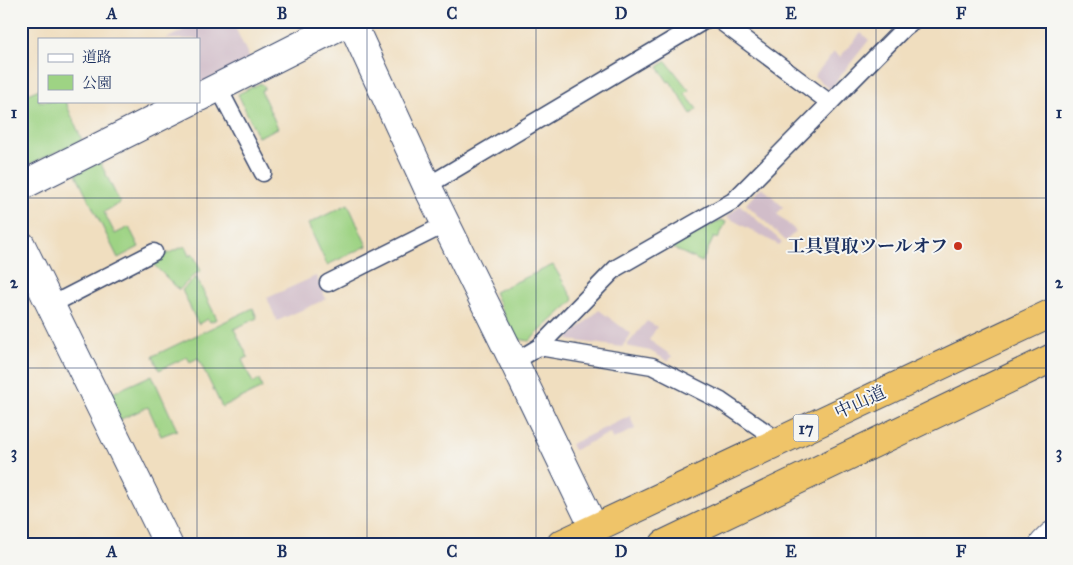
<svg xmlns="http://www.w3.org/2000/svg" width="1073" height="565" viewBox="0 0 1073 565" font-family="'IM FELL Great Primer','Noto Serif JP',serif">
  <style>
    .industrial { fill: #d1bdc9 }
    .green { fill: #9ed384; stroke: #5c8171 }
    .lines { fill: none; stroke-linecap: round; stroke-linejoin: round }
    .service-casing { stroke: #3b496d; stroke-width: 19 }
    .minor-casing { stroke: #3b496d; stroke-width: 30 }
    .trunk-casing { stroke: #3b496d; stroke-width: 30 }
    .service { stroke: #fff; stroke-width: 16 }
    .minor { stroke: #fff; stroke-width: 28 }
    .trunk { stroke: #efc469; stroke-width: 28 }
    .grid { fill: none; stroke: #1b2f5e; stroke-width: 1; stroke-opacity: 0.55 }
    .poi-dot { fill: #c8321e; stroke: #f6f6f2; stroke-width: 2 }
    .labels { text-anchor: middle; stroke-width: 4; stroke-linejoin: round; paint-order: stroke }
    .shield { fill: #f6f6f2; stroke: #5d6b8a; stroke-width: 1 }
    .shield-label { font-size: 16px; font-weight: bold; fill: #1b2f5e }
    .poi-label { font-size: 18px; font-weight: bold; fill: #1b2f5e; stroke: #f6f6f2; text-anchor: end }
    .street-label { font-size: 18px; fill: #1b2f5e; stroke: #f6f6f2 }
    .neatline { fill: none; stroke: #1b2f5e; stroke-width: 2 }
    .grid-label { font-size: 16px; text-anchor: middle; font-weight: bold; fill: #1b2f5e }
  </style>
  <rect width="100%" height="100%" fill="#f6f6f2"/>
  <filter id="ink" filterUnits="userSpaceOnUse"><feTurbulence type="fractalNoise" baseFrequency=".02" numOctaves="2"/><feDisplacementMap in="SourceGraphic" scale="10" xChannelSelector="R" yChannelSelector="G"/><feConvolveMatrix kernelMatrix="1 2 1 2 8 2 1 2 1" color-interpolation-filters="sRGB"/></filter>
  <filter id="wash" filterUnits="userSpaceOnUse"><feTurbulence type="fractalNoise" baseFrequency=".0096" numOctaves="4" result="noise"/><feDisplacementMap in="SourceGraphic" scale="20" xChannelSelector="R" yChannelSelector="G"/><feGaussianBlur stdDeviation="1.12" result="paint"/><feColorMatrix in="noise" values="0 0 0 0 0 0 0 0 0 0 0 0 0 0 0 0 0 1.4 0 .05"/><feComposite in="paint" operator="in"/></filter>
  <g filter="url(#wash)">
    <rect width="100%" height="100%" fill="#f0debf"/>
    <path class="industrial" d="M202,21H232L250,59L199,84V39H166Z
      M861,33L869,40L830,89L814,76L834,52L840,57Z
      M762,187L783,207L777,214L796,231L786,241L746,204Z
      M740,205L782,242L779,245L727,217Z
      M316,276L326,299L277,321L267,298Z
      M599,310L631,334L622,347L569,340L568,338Z
      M647,321L657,327L649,340L672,356L668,361L650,351L626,346Z
      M630,416L635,429L613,439L610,433L574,450L571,444Z"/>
    <path class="green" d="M666,61L689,90L685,94L697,109L691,114L670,81L668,82L658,67Z
      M261,83L265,88L261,91L278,128L258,137L238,94Z
      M39,89V101H65L82,140L21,168V97Z
      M100,162L120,203L104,212L115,234L129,227L139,247L118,258L76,174Z
      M348,204L367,246L327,265L308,224Z
      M721,220L726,222L718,239L714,237L702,262L670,247Z
      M185,246L189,256L193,254L201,271L194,275L179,290L153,264L163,259L162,256Z
      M553,265L574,300L529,341L514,338L494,292Z
      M196,277L217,319L210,322L208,319L198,324L182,290Z
      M253,308L257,318L234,329L248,357L242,360L253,383L259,380L262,388L222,407L198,358L190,362L187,357L159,370L153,356Z
      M152,375L177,430L161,436L148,407L119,420L108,395Z"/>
  </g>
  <g filter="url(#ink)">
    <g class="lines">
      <defs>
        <path id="service" d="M720,21L830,103
          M218,87L263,173
          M427,186L704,21
          M328,283L446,224
          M51,305L154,252
          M539,347L652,366L721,401L779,441
          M514,362L539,347L616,268L733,201L904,28L913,21"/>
        <path id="minor" d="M351,21L427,186L514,362L594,528
          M199,97L349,21
          M21,186L191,101
          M21,245L168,544
          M1044,544L1052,536"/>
        <path id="trunk" d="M561,544L1052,313
          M664,544L1052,358"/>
      </defs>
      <use href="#service" class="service-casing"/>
      <use href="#minor" class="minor-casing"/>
      <use href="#trunk" class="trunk-casing"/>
      <use href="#service" class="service"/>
      <use href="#minor" class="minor"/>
      <use href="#trunk" class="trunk"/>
    </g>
  </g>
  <path class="grid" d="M197,21V39M367,21V544M536,21V544M706,21V544M876,21V544M197,101V544M21,198H1052M21,368H1052"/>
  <circle class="poi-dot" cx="958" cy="246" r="5"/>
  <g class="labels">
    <rect class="shield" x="793.5" y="414.5" width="25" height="27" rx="4"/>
    <g class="shield-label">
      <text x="806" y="434">17</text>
    </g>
    <g class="poi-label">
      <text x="948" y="252">工具買取ツールオフ</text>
    </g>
    <g class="street-label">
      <text transform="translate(860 402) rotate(-25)" y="6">中山道</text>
    </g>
  </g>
  <rect width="1073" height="565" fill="none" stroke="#f6f6f2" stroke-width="55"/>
  <rect x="38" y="38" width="162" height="65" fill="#f6f6f2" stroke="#9ea6b7"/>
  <rect x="48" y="54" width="25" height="8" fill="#ffffff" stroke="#9ea6b7"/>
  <text x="82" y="62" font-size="15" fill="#1b2f5e">道路</text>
  <rect x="48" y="75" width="25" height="15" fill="#9ed384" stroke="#9ea6b7"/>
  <text x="82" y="88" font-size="15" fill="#1b2f5e">公園</text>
  <rect x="28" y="28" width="1018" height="510" class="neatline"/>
  <g class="grid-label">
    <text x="112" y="19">A</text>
    <text x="282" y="19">B</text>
    <text x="452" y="19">C</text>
    <text x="621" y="19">D</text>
    <text x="791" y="19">E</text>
    <text x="961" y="19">F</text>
    <text x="14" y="118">1</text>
    <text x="1059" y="118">1</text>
    <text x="14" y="288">2</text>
    <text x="1059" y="288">2</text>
    <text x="14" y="458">3</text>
    <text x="1059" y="458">3</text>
    <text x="112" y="557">A</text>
    <text x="282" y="557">B</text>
    <text x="452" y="557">C</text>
    <text x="621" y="557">D</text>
    <text x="791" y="557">E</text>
    <text x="961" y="557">F</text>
  </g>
</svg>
